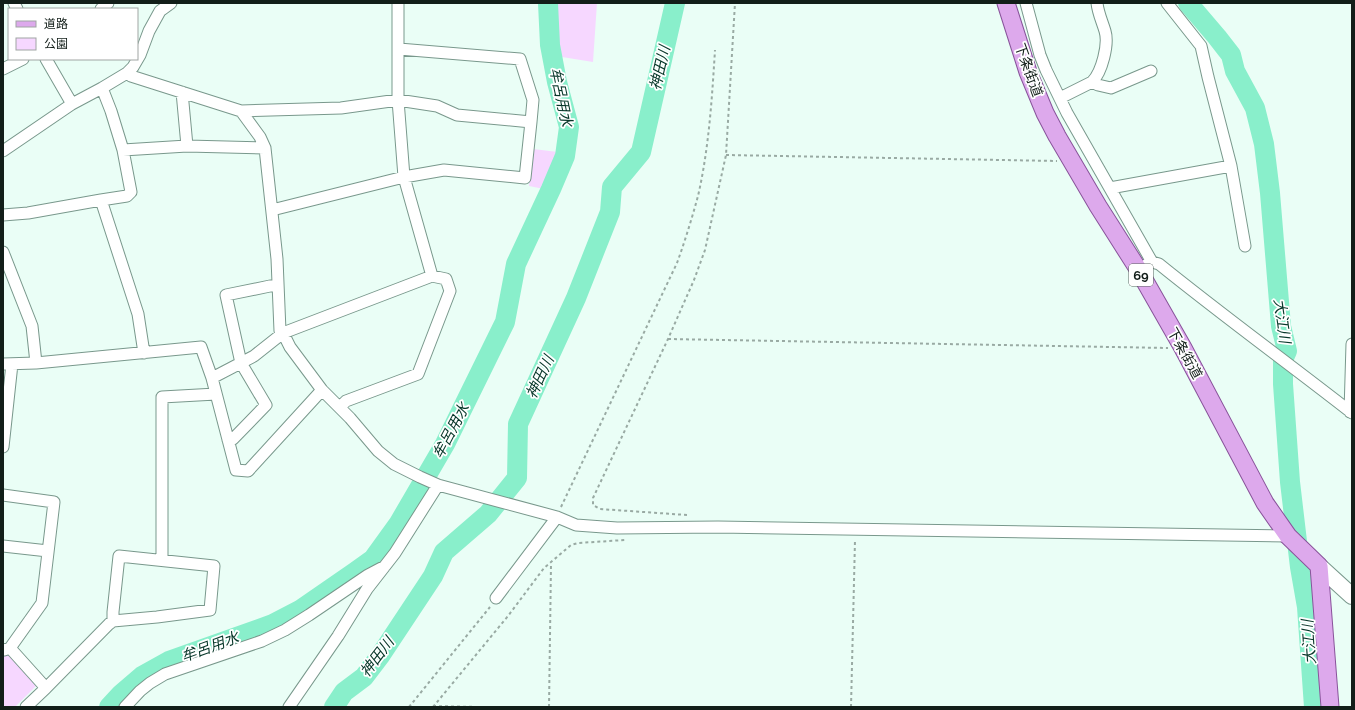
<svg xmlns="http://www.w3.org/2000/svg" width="1355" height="710" viewBox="0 0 1355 710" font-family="Raleway,'Noto Sans JP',sans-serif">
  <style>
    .green { fill: #f6d7ff }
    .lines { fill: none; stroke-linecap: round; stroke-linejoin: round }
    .river { stroke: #89efcb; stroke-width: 20 }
    .minor-casing { stroke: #79988c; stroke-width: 13 }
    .secondary-casing { stroke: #79988c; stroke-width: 18 }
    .primary-casing { stroke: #88539a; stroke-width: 19 }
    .path { stroke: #99aaa3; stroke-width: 2; stroke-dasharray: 3 3; stroke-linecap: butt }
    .minor { stroke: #fff; stroke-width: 11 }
    .secondary { stroke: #fff; stroke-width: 16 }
    .primary { stroke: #dda9ec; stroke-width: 17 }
    .labels { text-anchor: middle; stroke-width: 3.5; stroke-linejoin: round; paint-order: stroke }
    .shield { fill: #fff; stroke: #59625e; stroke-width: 1 }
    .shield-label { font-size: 13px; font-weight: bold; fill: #121e19 }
    .street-label { font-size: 14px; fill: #121e19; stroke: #fff }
    .water-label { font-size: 15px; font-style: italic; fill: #073729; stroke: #fff }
  </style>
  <rect width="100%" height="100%" fill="#eafef6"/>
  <path class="green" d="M557,3H597L593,62L562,57L556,42Z
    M533,149L558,152V159L544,189L529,186Z
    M8,654L36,686L15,707H3V656Z"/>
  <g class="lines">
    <path class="river" d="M1188,3L1217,37L1231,55L1235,71L1255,108L1264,144L1270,193L1281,326L1287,351L1283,360V384L1290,482L1300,567L1307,607L1314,707
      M109,707L121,694L142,676L169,661L273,624L300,610L355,572L373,559L399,523L445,444L505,322L516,264L551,189L565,156L569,127L557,82L550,45L548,3
      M334,707L344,692L364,677L380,656L433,576L444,552L488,514L517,478L518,424L576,298L610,212L612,187L641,152L675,3"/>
    <defs>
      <path id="minor" d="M14,3L17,9
        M1026,3L1040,55L1046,70L1067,113L1152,262
        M101,9L108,3
        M46,59L72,104
        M3,69L23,59
        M127,73L131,76L241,111L260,137L265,148L277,259L280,331L283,333L290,347L322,390L350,418L378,451L394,464L420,477L438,485L557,517L576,525L617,528L718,527L1288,536
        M1092,82L1098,85L1111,88L1151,71
        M102,88L111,111L123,150L131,192L127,196L101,200L138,314L144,353
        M182,92L187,146
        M1060,98L1092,82C1102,72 1109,44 1105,31C1102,21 1098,13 1097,3
        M241,111L341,108L398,100L437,106L457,115L531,122L533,100L520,59L399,49
        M123,150L187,146L265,148
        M3,151L72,104L102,88L127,73L133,67L140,55L149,31L160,11L171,3
        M1231,166L1245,246
        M1110,188L1231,166L1208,77L1201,46L1167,3
        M272,210L404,177L444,170L525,178L531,122
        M3,215L28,213L101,200
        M3,252L32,326L36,363
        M1146,265L1152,262L1159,264C1222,315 1288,363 1352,413
        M3,364L36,363L201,347L212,378L236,470L248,471L322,390
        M212,378L254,356L283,333L432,276
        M340,407L346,401L418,374L450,291L446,279L432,276L404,177L398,100V3
        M1350,412L1352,344
        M228,440L233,439L266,405L241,363L226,295L270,286H278
        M3,447L12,364
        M3,495L54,502L42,603L10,648L4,650
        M3,546L48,551
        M162,560V397L216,394
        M496,598L557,517
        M10,648L46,688L109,624L113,621V612L119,556L214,566L210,610L157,617L113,621
        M26,707L46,688
        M125,707L140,691L150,683L165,674L262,641L285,630L309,615L368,575L385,566
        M289,707L338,636L367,589L395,553L438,485"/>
      <path id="secondary" d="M1319,566L1352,596"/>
      <path id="primary" d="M1006,3L1028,72L1045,113L1057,136L1098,206L1138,269L1183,348L1265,503L1288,536L1319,566L1330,707"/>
    </defs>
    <use href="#minor" class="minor-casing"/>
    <use href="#secondary" class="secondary-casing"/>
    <use href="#primary" class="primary-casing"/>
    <path class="path" d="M726,155L1057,161
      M668,339L1168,348
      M561,507L677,263C685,241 692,218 698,196C709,148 712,98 715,50
      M687,515L600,509L593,505V498L668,339L694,280L705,250L726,155L735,3
      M433,706L480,707
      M409,707L490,607
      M433,707L508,616L544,568L571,545L578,543L625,540
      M549,707L551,564
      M851,707L855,540"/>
    <use href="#minor" class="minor"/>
    <use href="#secondary" class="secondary"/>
    <use href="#primary" class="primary"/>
  </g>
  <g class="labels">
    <rect class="shield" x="1129" y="264" width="24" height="22" rx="3"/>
    <g class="shield-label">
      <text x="1141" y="280">69</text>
    </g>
    <g class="street-label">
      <text transform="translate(1029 70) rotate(70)" y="5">下条街道</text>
      <text transform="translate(1185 353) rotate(61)" y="5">下条街道</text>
    </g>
    <g class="water-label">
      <text transform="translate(660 68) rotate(-77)" y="5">神田川</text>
      <text transform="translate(561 97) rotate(78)" y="5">牟呂用水</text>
      <text transform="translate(1282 321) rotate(82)" y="5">大江川</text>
      <text transform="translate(540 377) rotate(-65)" y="5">神田川</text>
      <text transform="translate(451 431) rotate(-62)" y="5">牟呂用水</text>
      <text transform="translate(1309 642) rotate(-94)" y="5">大江川</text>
      <text transform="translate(210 647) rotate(-20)" y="5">牟呂用水</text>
      <text transform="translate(377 657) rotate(-53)" y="5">神田川</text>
    </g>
  </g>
  <rect width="1355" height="710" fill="none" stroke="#121e19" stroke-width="8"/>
  <rect x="8" y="8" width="130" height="52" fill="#ffffff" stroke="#a0a5a3"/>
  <rect x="16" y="21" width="20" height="6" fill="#dda9ec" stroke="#a0a5a3"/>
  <text x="44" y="28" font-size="12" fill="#121e19">道路</text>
  <rect x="16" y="38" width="20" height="12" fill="#f6d7ff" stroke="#a0a5a3"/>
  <text x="44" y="48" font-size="12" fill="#121e19">公園</text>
</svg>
